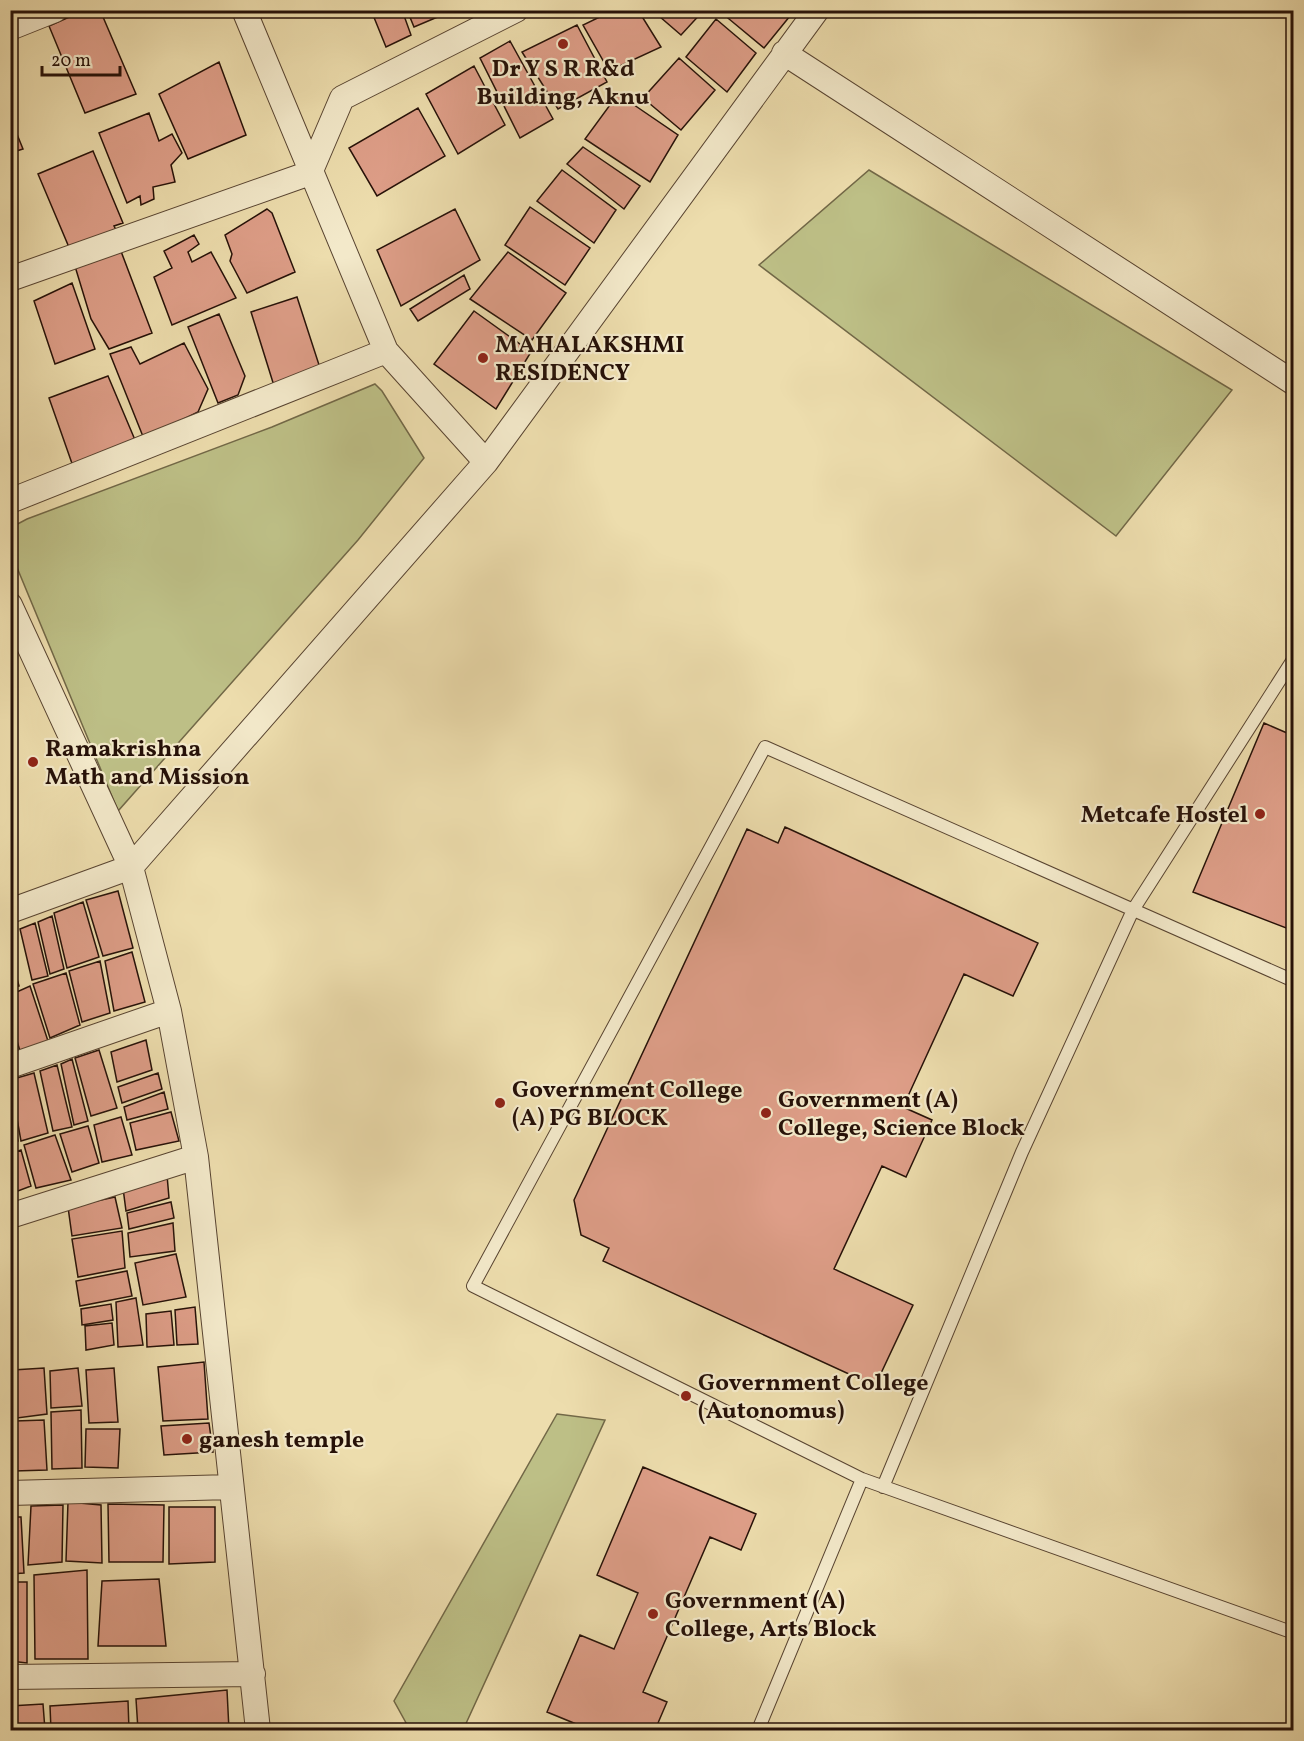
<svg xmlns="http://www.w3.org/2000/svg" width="1304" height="1741" viewBox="0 0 1304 1741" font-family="Vollkorn,serif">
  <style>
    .green { fill: #bdbf86; stroke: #726847; stroke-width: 1.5 }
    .building { fill: #de9e88; stroke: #261108; stroke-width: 1.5 }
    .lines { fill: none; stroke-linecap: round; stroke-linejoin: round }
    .service-casing { stroke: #584431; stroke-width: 14 }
    .minor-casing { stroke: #584431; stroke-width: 26 }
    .service { stroke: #f3e9ca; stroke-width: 12 }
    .minor { stroke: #f3e9ca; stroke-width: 24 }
    .poi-dot { fill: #8f2418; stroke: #f3e9ca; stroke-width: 2 }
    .labels { text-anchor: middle; stroke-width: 4.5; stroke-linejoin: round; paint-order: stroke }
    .poi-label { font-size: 24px; font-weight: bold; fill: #261108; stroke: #f3e9ca; text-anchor: start }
  </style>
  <rect width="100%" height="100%" fill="#edddad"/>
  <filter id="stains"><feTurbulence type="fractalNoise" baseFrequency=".00333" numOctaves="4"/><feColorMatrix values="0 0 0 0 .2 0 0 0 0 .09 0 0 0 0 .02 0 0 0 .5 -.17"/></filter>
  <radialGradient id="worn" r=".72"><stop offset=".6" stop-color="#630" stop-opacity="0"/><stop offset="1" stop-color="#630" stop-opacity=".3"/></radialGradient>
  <path class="green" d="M869,170L1232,390L1116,536L759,265Z
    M375,384L382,391L424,458L358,540L118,811L11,553L10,528L27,519L272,427Z
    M557,1414L605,1420L463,1730H410L394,1701Z"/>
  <path class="building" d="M85,10H100L136,94L85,113L49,26Z
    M371,10H402L411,35L386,47Z
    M407,10H446L447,13L414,27Z
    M614,10H638L661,47L609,71L583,25Z
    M652,10H704L681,35Z
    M726,10H784L790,16L764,48L723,14Z
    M716,19L756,53L727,92L686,57Z
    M577,25L607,82L558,109L522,52Z
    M510,41L553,119L520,138L480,58Z
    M679,58L715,90L681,130L643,98Z
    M219,62L246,135L188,159L159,94Z
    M474,66L505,125L458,154L426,94Z
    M618,94L678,135L650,182L585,139Z
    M418,108L445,156L377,196L349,148Z
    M149,113L159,141L172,134L182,153L171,165L175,182L153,187L154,199L141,205L140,196L127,203L99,133Z
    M10,117L23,149L10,153Z
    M583,147L640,186L624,209L567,164Z
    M93,151L123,223L114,226L117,232L71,252L38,174Z
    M562,170L616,210L594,243L537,201Z
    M530,207L590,248L565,285L505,245Z
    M267,209L272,213L295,272L247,293L230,261L232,254L225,235Z
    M455,209L480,260L401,306L377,250Z
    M194,235L199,244L188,252L192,262L211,252L236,298L172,325L154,277L172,268L164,251Z
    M119,246L152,333L109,349L91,319L74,263Z
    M508,252L566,293L532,340L470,299Z
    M464,275L470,289L418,321L410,309Z
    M72,283L95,349L55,364L34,301Z
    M297,297L321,371L275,389L251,312Z
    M474,311L531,352L496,409L434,364Z
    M219,314L245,376L238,395L218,403L188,327Z
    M184,343L208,389L198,412L144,439L110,354L131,347L140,364Z
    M108,376L138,447L75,472L49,398Z
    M1264,723L1294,736V931L1193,892Z
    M785,827L1038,943L1013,996L964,974L903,1107L932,1120L906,1177L882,1166L834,1269L913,1305L875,1386L603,1261L609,1248L581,1235L574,1200L747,829L778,843Z
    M118,891L133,948L103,956L86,900Z
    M83,902L99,957L67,968L54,913Z
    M52,916L64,969L50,974L38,922Z
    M35,923L48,976L32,980L20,929Z
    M132,952L145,1002L114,1011L105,961Z
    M10,953L19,986L10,988Z
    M100,961L110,1013L82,1022L69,971Z
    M66,973L80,1025L50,1038L33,984Z
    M30,986L48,1041L20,1051L10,1018V995Z
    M146,1040L152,1070L117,1082L111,1052Z
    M99,1050L117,1108L91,1116L75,1058Z
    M72,1059L88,1121L74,1125L61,1064Z
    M57,1065L72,1127L53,1131L40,1071Z
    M34,1073L48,1133L21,1141L10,1080Z
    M158,1073L162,1089L122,1103L118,1087Z
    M164,1092L168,1109L127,1120L124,1107Z
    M10,1106L18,1141L10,1143Z
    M171,1112L179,1141L136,1150L130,1123Z
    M121,1117L132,1155L102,1162L94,1125Z
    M88,1126L99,1163L72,1172L60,1134Z
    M55,1135L71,1180L36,1188L24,1145Z
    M21,1150L31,1186L10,1194V1154Z
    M167,1175L169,1198L126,1211L123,1188Z
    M115,1197L122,1228L72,1236L68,1207Z
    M171,1202L174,1218L129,1229L127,1213Z
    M173,1223L175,1251L130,1257L128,1233Z
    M122,1231L125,1268L78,1277L72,1239Z
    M176,1254L186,1297L143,1305L135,1263Z
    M127,1271L132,1296L80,1306L76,1281Z
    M136,1298L143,1345L118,1347L116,1302Z
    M111,1304L113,1320L82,1325L81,1309Z
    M195,1307L198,1344L177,1345L175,1310Z
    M171,1311L174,1345L147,1347L146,1314Z
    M112,1323L114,1345L86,1350L85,1326Z
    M204,1362L208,1419L163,1421L158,1367Z
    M44,1368L47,1414L17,1418L13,1370Z
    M78,1368L82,1406L51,1408L50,1371Z
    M114,1368L118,1422L89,1423L86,1370Z
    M81,1410L82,1468L52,1469L51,1412Z
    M44,1420L47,1470L14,1471L15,1421Z
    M209,1423L213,1452L164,1455L161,1426Z
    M86,1429H120L118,1468L85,1467Z
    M643,1467L756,1514L741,1550L710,1537L643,1692L667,1702L655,1730H579L581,1726L547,1712L580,1635L614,1649L638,1593L597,1575Z
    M68,1502L101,1505L102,1563L66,1561Z
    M108,1504L164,1505L163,1562H109Z
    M63,1505L62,1562L28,1565L31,1506Z
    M169,1507H215V1562L169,1564Z
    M10,1517H21L24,1573L10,1574Z
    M87,1570L88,1659H35L34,1575Z
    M159,1579L166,1646H98L102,1581Z
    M10,1582H27V1663L10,1661Z
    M227,1690L229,1730H138L136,1699Z
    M128,1701L129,1730H51L50,1706Z
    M43,1704L45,1730H10V1706Z"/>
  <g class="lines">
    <defs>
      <path id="service" d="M862,1479L473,1286L765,747L1294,981
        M883,1487L1022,1152L1133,910L1294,658
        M758,1730L862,1479L1294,1633"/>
      <path id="minor" d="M244,10L386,351L486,462
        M10,28L55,10
        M784,53L1294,383
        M10,279L310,173L342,98L516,10
        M10,501L386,351
        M10,605L131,867L10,911
        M10,1066L169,1011
        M10,1216L196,1157
        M10,1493L231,1487
        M10,1677L253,1674
        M258,1730L196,1157L169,1011L131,867L486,462L817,10"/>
    </defs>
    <use href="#service" class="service-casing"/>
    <use href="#minor" class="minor-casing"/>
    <use href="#service" class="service"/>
    <use href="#minor" class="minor"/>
  </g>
  <g class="poi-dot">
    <circle cx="563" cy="44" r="6"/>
    <circle cx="483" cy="358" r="6"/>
    <circle cx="33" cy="762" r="6"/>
    <circle cx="1260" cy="814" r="6"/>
    <circle cx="500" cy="1103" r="6"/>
    <circle cx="766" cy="1113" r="6"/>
    <circle cx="686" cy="1396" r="6"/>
    <circle cx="187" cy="1439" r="6"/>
    <circle cx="653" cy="1614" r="6"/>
  </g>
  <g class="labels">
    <g class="poi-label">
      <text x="563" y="76" text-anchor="middle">Dr Y S R R&amp;d<tspan x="563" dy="28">Building, Aknu</tspan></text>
      <text x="495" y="352">MAHALAKSHMI<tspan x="495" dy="28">RESIDENCY</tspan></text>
      <text x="45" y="756">Ramakrishna<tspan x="45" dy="28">Math and Mission</tspan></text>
      <text x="1248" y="822" text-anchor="end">Metcafe Hostel</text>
      <text x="512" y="1097">Government College<tspan x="512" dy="28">(A) PG BLOCK</tspan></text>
      <text x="778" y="1107">Government (A)<tspan x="778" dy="28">College, Science Block</tspan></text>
      <text x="698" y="1390">Government College<tspan x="698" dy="28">(Autonomus)</tspan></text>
      <text x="199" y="1447">ganesh temple</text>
      <text x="665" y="1608">Government (A)<tspan x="665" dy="28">College, Arts Block</tspan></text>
    </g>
  </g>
  <rect width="1304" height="1741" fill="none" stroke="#edddad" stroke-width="36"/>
  <rect x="12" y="12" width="1280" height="1717" fill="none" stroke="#261108" stroke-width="3"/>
  <rect x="18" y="18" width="1268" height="1705" fill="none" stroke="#261108" stroke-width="1.5"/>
  <path d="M42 66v9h78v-9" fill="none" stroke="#261108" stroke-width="3"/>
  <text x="51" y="66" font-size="18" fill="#261108" stroke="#f3e9ca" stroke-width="4.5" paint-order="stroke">20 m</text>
  <rect width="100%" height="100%" filter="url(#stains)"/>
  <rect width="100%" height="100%" fill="url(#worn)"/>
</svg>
